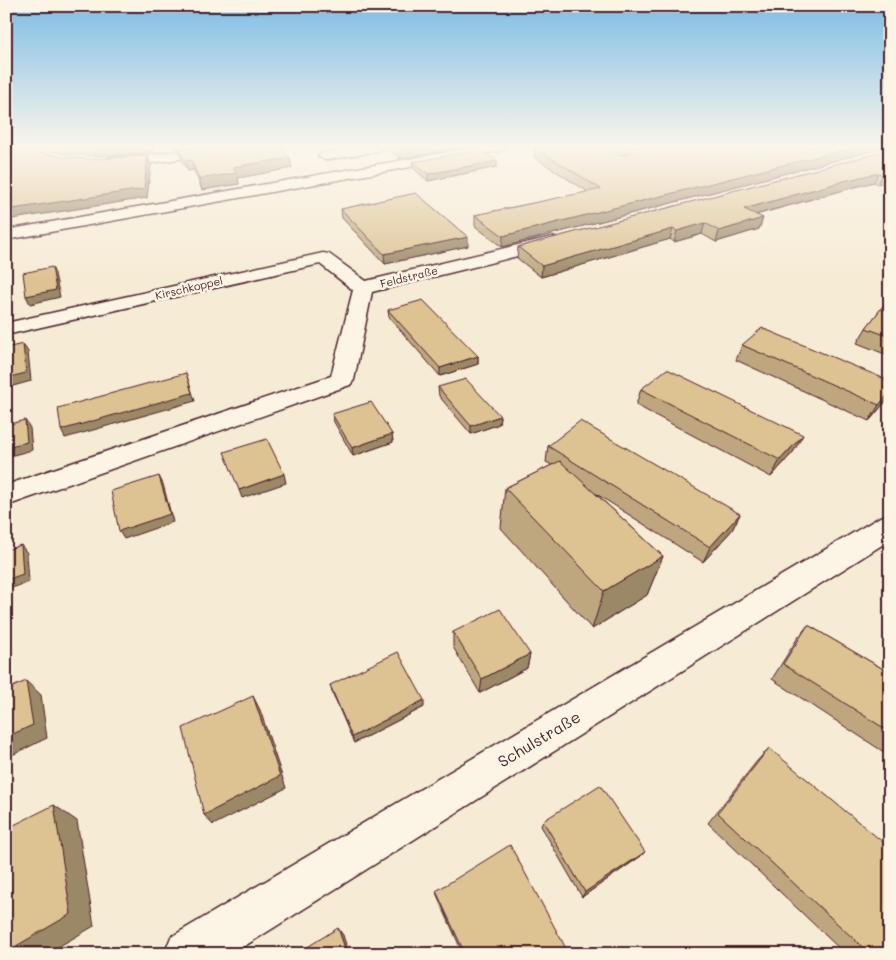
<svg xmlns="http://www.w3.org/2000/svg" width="896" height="960" viewBox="0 0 896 960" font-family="Mali,sans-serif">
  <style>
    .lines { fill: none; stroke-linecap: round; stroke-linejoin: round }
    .minor-casing { stroke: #4a1f2b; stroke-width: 3 }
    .minor { fill: #fcf5e5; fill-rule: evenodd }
    .wall { fill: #bea77e; stroke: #4a1f2b }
    .shaded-wall { fill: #9b8866; stroke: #4a1f2b }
    .building { fill: #ddc292; stroke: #4a1f2b }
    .labels { text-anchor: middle; stroke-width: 5; stroke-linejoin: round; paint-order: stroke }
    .far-street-label { font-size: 11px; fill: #4a1f2b; stroke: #fcf5e5 }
    .near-street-label { font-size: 16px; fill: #4a1f2b; stroke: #fcf5e5 }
  </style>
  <rect width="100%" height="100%" fill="#f6ebd4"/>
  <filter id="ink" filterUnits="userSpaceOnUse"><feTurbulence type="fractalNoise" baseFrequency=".02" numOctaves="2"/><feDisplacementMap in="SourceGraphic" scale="10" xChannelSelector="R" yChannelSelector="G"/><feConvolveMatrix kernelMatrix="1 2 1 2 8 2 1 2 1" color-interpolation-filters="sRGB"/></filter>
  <g filter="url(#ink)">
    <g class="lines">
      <defs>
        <path id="minor" d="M204,147H237L230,151L152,163L113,165L108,164L106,161L108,158L113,157L152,155Z
          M355,147H386L379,151L325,160L318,156L325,152Z
          M477,147H506L499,151L6,240V230Z
          M552,237L558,238L561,242L558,246L372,292L354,380L350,385L6,506V485L331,376L353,290L320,264L6,335V323L323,253L329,254L366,281Z
          M890,514V540L232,954H164L171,937L880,517Z"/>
      </defs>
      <use href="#minor" class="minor-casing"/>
      <use href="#minor" class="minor"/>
    </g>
    <path class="wall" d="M32,147H153V152L95,156L65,154Z
      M387,147H466L400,159L387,148Z
      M611,147H887L502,247L475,226V215L588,192L534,157L535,148L628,155Z
      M179,150L290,158L292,168L238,178L239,184L202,190L194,170L188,171L182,161Z
      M890,150V180L878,184L874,182L844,190L756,215L763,218L759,229L716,242L702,234L674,242L670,239L541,277L517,258L518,247Z
      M412,162L497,167L428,181L413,168Z
      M341,209L468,246L385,264L342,218Z
      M890,297V356L857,343L866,328Z
      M388,310L478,356V364L440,376L389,317Z
      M742,345L887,400L869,421L736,360Z
      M438,387L500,416L499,424L471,434L439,396Z
      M641,389L794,451L771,477L636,405Z
      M332,414L392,434L393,442L353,456L334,422Z
      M548,446L740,514L732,530L703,562L595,493L663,556L647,595L592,629L501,528L505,488L552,465L546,462Z
      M808,625L890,673V756L772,679L797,639Z
      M453,632L530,654L527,668L480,693L453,647Z
      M330,685L424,707L354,743L332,692Z
      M769,748L890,954H845L708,823L757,761Z
      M543,821L641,856L582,897L541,826Z
      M436,891L569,954H463L437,895Z"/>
    <path class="shaded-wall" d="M91,147H153V152L95,156Z
      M174,147H197L175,149Z
      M400,147H466L400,159Z
      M855,147H887L502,247L503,236Z
      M148,156L151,165L147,198L6,220V210Z
      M290,158L292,168L238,178L239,184L202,190L199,179L233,167Z
      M191,160L194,170L188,171L185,161Z
      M497,161V167L428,181V174Z
      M890,172V180L878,184L882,174Z
      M878,173L874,182L844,190L740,219L744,209L848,180Z
      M763,218L759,229L716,242L719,231Z
      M705,223L702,234L674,242L677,231Z
      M673,229L670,239L541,277L542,266Z
      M468,237V246L385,264L384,254Z
      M52,267L55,274L60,297L30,304L26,296Z
      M23,344L28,352L31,381L6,388V378Z
      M478,356V364L440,376V368Z
      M186,373L195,401L65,438L61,430Z
      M890,392V395L887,400L869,421L879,405Z
      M500,416L499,424L471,434V426Z
      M25,420L30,428L32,450L6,457V447Z
      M392,434L393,442L353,456L352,448Z
      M803,435L794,451L771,477L780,460Z
      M284,474L286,483L242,498L239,490Z
      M159,476L163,484L173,522L124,539L119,531Z
      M740,514L732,530L703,562L710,547Z
      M21,545L27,553L29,582L6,590V580Z
      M663,556L647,595L592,629L604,591Z
      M530,654L527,668L480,693L482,679Z
      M26,681L41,695L47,738L6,758V737Z
      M253,696L260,710L286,788L213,825L204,815Z
      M424,700V707L354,743L352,737Z
      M54,805L77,821L94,926L46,954H6Z
      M645,852L641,856L582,897L585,892Z
      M338,928L343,935L349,954H347Z"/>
    <path class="building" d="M6,147H21L36,152L63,157L90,159L148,156L144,189L6,210Z
      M200,147H281L290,158L233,167L237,173L199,179L191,160L185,161L179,150Z
      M539,147H604L618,155H629L632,152L630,147H855L503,236L475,215L601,189L535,148Z
      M480,150L497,161L428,174L412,162Z
      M890,150V172L882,174L878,173L848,180L744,209L763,218L719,231L705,223L677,231L673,229L542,266L518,247Z
      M416,193L468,237L384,254L341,209Z
      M52,267L56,290L26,296L23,273Z
      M890,297V337L866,328Z
      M423,300L478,356L440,368L388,310Z
      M762,328L890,381V392L879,405L742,345Z
      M23,344L26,373L6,378V348Z
      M667,369L803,435L780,460L641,389Z
      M186,373L192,393L61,430L58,408Z
      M466,379L500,416L471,426L438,387Z
      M371,402L392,434L352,448L332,414Z
      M25,420L27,442L6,447V425Z
      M580,421L740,514L710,547L548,446Z
      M267,439L284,474L239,490L224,452Z
      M560,461L663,556L604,591L505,488Z
      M159,476L170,514L119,531L111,491Z
      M21,545L23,574L6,580V550Z
      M500,609L530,654L482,679L453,632Z
      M808,625L890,673V732L783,664Z
      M398,652L424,700L352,737L330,685Z
      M26,681L33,725L6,737V690Z
      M253,696L280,776L204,815L183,728Z
      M769,748L890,848V954H870L718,813Z
      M600,785L645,852L585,892L543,821Z
      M54,805L71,914L6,952V829Z
      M510,845L569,954H465L436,891Z
      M338,928L347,954H296Z"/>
  </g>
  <linearGradient id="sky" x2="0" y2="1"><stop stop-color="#7ebde5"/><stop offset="0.52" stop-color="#fbf6ec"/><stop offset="1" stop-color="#fbf6ec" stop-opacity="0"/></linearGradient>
  <rect width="896" height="281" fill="url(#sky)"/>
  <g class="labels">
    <g class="far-street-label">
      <text transform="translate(409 277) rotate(-14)" y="4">Feldstraße</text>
      <text transform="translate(189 288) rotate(-13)" y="4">Kirschkoppel</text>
    </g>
    <g class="near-street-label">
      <text transform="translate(539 739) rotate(-31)" y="6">Schulstraße</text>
    </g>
  </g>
  <rect width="896" height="960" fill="none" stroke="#fcf5e5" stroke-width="25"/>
  <rect x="12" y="12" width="871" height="935" fill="none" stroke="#4a1f2b" stroke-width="2" filter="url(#ink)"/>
</svg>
